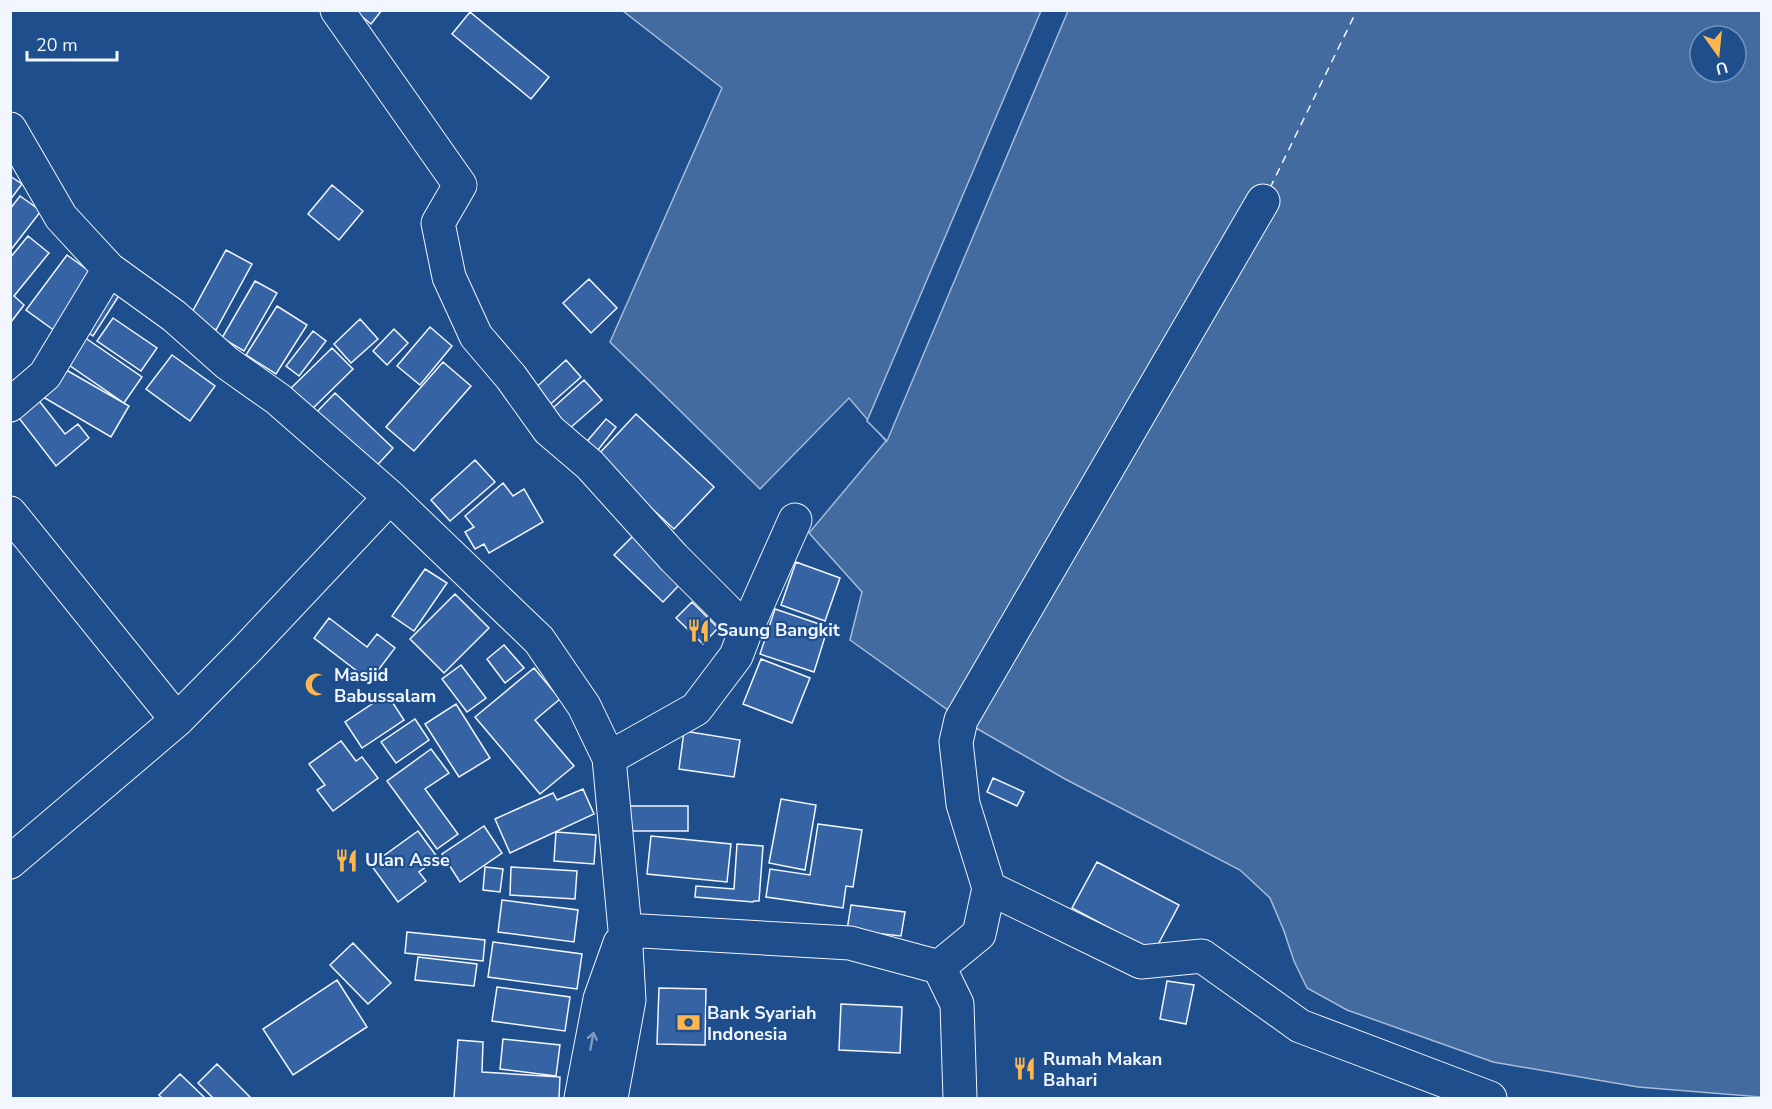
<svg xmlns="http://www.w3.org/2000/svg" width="1772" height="1109" viewBox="0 0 1772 1109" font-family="'Nunito Sans',sans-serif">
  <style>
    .water { fill: #446ba0; stroke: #a8bbd7; stroke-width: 1.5; fill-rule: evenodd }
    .pier { fill: #1f4e8c; stroke: #a8bbd7; stroke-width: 1.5 }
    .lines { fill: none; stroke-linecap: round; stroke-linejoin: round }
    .ferry { stroke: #f2f6ff; stroke-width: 1.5; stroke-dasharray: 8 6; stroke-linecap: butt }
    .building { fill: #3563a3; stroke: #f2f6ff; stroke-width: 1.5 }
    .minor-casing { stroke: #f2f6ff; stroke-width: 35 }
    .minor { stroke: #1f4e8c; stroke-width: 33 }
    .oneway { stroke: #7e9ac0 }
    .labels { text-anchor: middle; stroke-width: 4.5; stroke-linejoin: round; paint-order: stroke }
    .poi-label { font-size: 18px; font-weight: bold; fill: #f2f6ff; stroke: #1f4e8c; text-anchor: start }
  </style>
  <rect width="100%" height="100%" fill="#1f4e8c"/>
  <path class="water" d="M623,11H1761V1097L1638,1087L1493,1062L1347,1010L1307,988L1294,961L1284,931L1270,898L1240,870L1065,779L962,720L850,640L862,592L809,533L886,441L849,398L760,489L610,342L722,88ZM1700,36H1736V72H1700Z"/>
  <path class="pier" d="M1041,11H1068L887,441L867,421Z"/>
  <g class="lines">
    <path class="ferry" d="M1270,188L1357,10"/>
  </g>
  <path class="building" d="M354,10H382L371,24Z
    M470,12L549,77L531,99L452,34Z
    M10,176L22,184L10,200Z
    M332,185L363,211L339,240L308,214Z
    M20,196L41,211L10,251V209Z
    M28,236L49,253L14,296L24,305L11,322L10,258Z
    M226,250L252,264L216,330L190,316Z
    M67,255L96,276L55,331L26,310Z
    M589,279L617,308L591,333L563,303Z
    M255,281L277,293L244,351L222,338Z
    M105,285L120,294L93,336L77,325Z
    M277,306L307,325L276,374L246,355Z
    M113,318L157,348L141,371L97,341Z
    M360,319L378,339L351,363L334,344Z
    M430,327L452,346L420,385L397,366Z
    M394,329L408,343L387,365L373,351Z
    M313,331L326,341L299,376L286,366Z
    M84,337L142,377L124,403L66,363Z
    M332,348L353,369L307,414L286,393Z
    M172,355L215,386L190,421L146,389Z
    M566,360L581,377L546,408L531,392Z
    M443,362L471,386L414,451L386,427Z
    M61,367L129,406L111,437L43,397Z
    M584,380L602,400L561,436L544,416Z
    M33,393L65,434L78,424L89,438L56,466L12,409Z
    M335,393L393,448L370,473L311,418Z
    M636,414L714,487L674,529L596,457Z
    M606,419L616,427L594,455L583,446Z
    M475,460L495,482L450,521L431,500Z
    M503,483L513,496L524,489L543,522L489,553L484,544L475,549L465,532L474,527L465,516Z
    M634,535L683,581L663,602L614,555Z
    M796,562L840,578L825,621L781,605Z
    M425,569L447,583L414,631L392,616Z
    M455,594L489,628L444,673L410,639Z
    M692,602L718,628L703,644L676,618Z
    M775,609L828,627L814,672L760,654Z
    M329,618L367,647L377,634L395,648L370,681L314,638Z
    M504,645L524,668L505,683L487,659Z
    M761,659L810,678L792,723L743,704Z
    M461,665L486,698L467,712L442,679Z
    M534,668L560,699L535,720L574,766L540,794L475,717Z
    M387,694L404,720L362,748L345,722Z
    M456,704L490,758L459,777L425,724Z
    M415,719L429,740L396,763L381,742Z
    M684,731L740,740L734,777L679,769Z
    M341,741L356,761L362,757L378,778L333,811L317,790L325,785L309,764Z
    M431,749L449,773L425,789L458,834L437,849L387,781Z
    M993,778L1024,792L1017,806L987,792Z
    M583,789L594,814L510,853L495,819L553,793L557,800Z
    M781,799L816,805L805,870L769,863Z
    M629,806H688V831H629Z
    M818,824L862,830L853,887L846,886L843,908L766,897L770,869L810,875Z
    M484,826L502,853L460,882L442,854Z
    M418,831L438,858L419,872L426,881L398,902L371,865Z
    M556,832L596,835L594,864L554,861Z
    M651,836L731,844L727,882L647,874Z
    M737,844L763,846L759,901H754L753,902L695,897L696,886L734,889Z
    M1097,862L1179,905L1154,952L1072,908Z
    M485,867L503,869L500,892L483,890Z
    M511,867L577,871L575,899L510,895Z
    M502,900L578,910L574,942L498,932Z
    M851,905L905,912L901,936L847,930Z
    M407,932L485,940L483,961L405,953Z
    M493,942L582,954L577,989L488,977Z
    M353,943L391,983L368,1004L330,965Z
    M418,957L477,964L474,986L415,980Z
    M337,980L367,1027L293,1075L263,1029Z
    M1167,981L1194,985L1186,1024L1160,1019Z
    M497,987L570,997L565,1031L492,1021Z
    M659,988L706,989L705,1045L657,1044Z
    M841,1004L902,1007L900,1053L839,1050Z
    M503,1039L560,1045L556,1076L500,1069Z
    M458,1040L483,1042L482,1072L560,1077L559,1098H454Z
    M217,1064L251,1098H213L198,1083Z
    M180,1074L205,1098H162L159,1095Z"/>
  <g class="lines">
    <defs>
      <path id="minor" d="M337,10L460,185L438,223L449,277L476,336L511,377L549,430L590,465L674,558L746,630
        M10,129L61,217L109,269L174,316L227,363L278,399L390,497
        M10,405L45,375L109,269
        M10,513L177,720
        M609,758L696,709L736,656L746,630L795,520
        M10,862L177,720L247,649L390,497L539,640L584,706L609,758L625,930L629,1000L611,1098
        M989,888L1141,962L1202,956L1300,1026L1490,1098
        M625,930L850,943L939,967L957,1004L960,1098
        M939,967L979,934L989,888L963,804L956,742L961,720L1263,201
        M581,1098L600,999L620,943"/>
    </defs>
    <use href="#minor" class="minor-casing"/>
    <use href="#minor" class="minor"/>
  </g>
  <defs><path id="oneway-shaft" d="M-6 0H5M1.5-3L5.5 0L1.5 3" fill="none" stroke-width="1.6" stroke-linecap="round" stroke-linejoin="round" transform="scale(1.5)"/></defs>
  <use class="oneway" href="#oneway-shaft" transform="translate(592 1041) rotate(-79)"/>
  <defs>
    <symbol id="restaurant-bare" viewBox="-9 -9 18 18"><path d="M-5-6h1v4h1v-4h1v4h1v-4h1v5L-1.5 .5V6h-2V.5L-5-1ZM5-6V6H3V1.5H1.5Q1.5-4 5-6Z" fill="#ffb74d" stroke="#1f4e8c" stroke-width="2.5" paint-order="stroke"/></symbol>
    <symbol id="mosque-bare" viewBox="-9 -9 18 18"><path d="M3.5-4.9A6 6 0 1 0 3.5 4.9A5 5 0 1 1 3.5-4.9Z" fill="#ffb74d" stroke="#1f4e8c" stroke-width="2.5" paint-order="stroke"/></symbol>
    <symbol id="bank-bare" viewBox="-9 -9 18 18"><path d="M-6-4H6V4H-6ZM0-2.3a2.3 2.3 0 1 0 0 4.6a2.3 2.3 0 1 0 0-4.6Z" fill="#ffb74d" stroke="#1f4e8c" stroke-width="2.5" paint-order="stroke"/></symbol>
  </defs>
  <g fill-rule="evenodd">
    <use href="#restaurant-bare" x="682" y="614" width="33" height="33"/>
    <use href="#mosque-bare" x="300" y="668" width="33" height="33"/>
    <use href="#restaurant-bare" x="330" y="844" width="33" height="33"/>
    <use href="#bank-bare" x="672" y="1006" width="33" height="33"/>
    <use href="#restaurant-bare" x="1008" y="1052" width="33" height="33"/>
  </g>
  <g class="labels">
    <g class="poi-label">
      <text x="717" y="636">Saung Bangkit</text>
      <text x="334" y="681">Masjid<tspan x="334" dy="21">Babussalam</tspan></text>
      <text x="365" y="866">Ulan Asse</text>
      <text x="707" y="1019">Bank Syariah<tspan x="707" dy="21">Indonesia</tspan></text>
      <text x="1043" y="1065">Rumah Makan<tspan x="1043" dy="21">Bahari</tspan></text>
    </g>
  </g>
  <rect width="1772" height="1109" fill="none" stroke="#f2f6ff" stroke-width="24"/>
  <g transform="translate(1718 54) rotate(165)"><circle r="28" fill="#1f4e8c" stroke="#7391ba" stroke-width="1.5"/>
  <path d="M0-4.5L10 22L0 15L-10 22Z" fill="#ffb74d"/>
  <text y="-9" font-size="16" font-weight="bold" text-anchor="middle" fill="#f2f6ff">U</text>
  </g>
  <path d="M27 51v9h90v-9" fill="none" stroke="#f2f6ff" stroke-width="3"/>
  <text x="36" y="51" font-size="18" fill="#f2f6ff" stroke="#1f4e8c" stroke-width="4.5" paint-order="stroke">20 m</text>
</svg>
